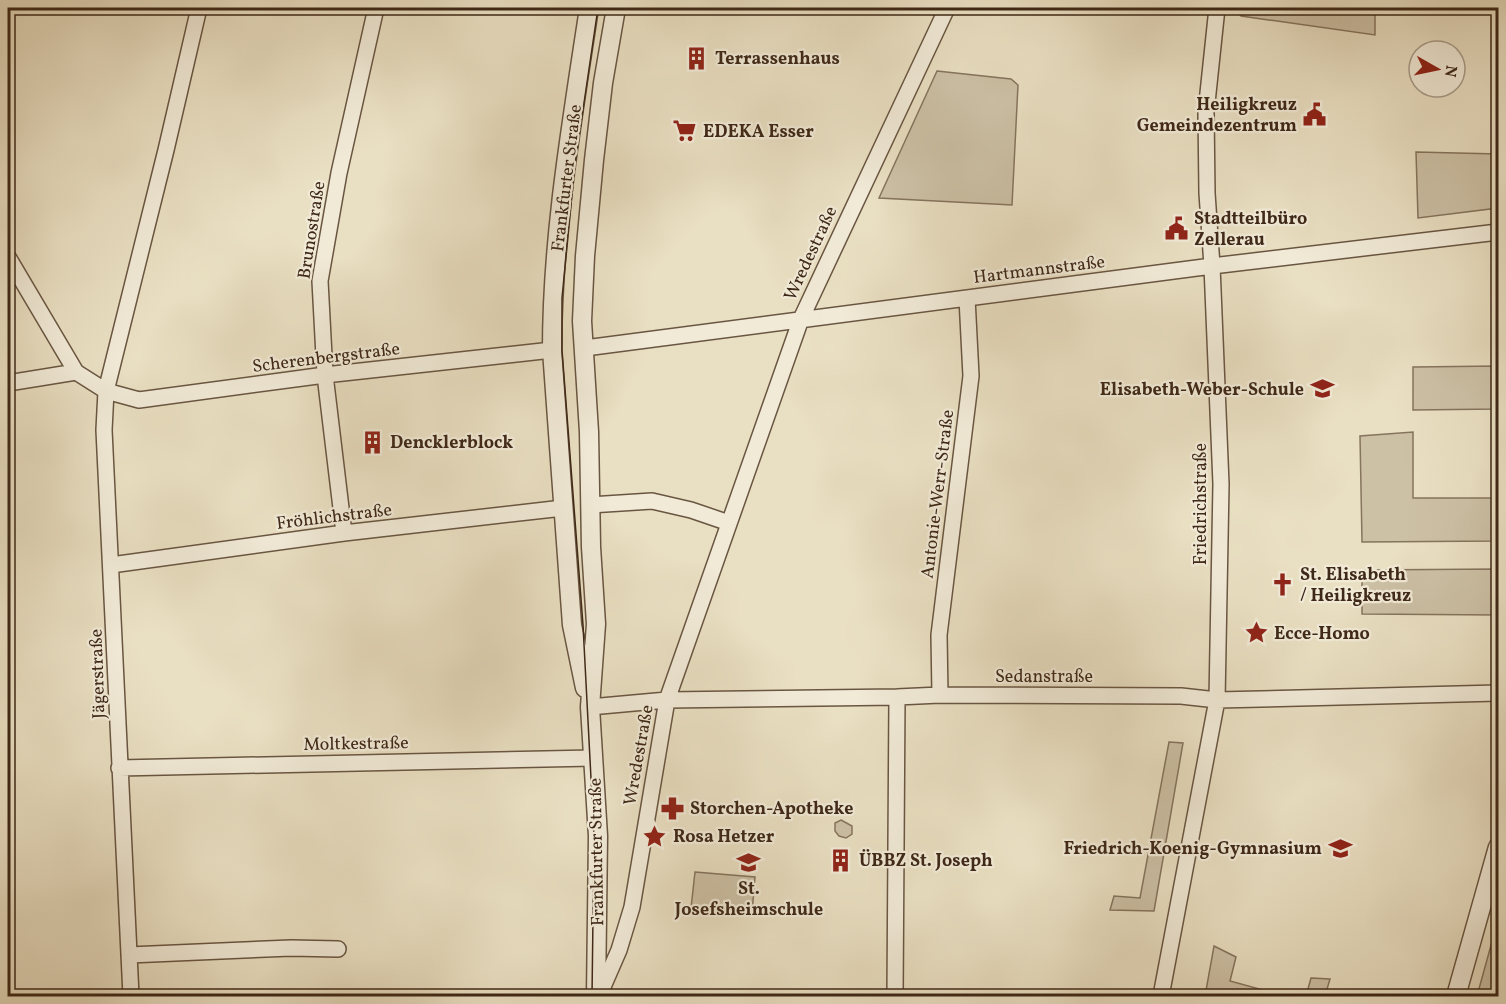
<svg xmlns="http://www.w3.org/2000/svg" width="1506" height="1004" viewBox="0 0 1506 1004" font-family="Vollkorn,serif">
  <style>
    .green { fill: #ccc0a5; stroke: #85745e; stroke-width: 1.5 }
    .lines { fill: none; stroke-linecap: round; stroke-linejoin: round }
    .minor-casing { stroke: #695642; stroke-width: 18 }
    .tertiary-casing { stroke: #695642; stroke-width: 21 }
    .minor { stroke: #f1ead7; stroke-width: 15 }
    .tertiary { stroke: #f1ead7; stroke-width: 18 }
    .tram { stroke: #3e2817; stroke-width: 1.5 }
    .labels { text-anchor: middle; stroke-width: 4.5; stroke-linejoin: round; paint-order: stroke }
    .poi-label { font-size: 18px; font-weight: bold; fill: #3e2817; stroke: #f1ead7; text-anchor: start }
    .street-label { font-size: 18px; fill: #3e2817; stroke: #f1ead7 }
  </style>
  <rect width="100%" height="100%" fill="#e9dfc2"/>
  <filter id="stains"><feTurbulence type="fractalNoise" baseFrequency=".00333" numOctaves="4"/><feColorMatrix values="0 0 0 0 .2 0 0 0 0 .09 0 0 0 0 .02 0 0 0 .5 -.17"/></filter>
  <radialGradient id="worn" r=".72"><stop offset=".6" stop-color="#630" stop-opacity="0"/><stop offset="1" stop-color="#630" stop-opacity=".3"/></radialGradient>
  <path class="green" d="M1239,8H1375V35L1241,16L1239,14Z
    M937,71L1011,79L1018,85L1012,205L879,198Z
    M1416,152L1498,154V208L1418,218Z
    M1498,366V409L1413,410V367Z
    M1413,432V498H1498V541L1362,542L1360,436Z
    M1498,569V615L1362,614V570Z
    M1169,742L1183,743L1154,911L1110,910L1114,896L1140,898Z
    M841,820L852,826V834L846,838L839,836L835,831V823Z
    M695,872L755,877L752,913L691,908Z
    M1498,920V966L1490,996H1477Z
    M1214,946L1236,957L1230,981L1285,996H1205Z
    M1311,978L1330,979L1325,996H1306Z"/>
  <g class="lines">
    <defs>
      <path id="minor" d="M8,257L76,372L106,391L139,400L325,375L552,350
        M585,348L1212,266L1498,232
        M8,383L76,372
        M590,505L652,501L691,510L729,523
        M344,533L325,375L320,281L339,173L376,8
        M111,565L344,533L563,508
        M940,695L939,635L971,376L967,298
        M590,707L667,700L897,697L940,695L1181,696L1217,700L1498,693
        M119,768L593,758
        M129,955L291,948L338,949
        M131,996L104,430L106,391L166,150L199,8
        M599,996L619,950L632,907L667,700L801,319L947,8
        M895,996L897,697
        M1161,996L1217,700L1221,484L1212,266L1207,193L1206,112L1217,8"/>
      <path id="tertiary" d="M585,688L572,625L552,350C552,235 572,121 589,8
        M596,996L598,836L590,707L596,624L591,547L589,432L582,321L585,256L594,160L603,83L616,8
        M1456,996L1498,847"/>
    </defs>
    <use href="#minor" class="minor-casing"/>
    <use href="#tertiary" class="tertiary-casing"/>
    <use href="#minor" class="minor"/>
    <use href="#tertiary" class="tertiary"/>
    <path class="tram" d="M592,996L594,836L583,625L562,350V298L575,164L598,8"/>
  </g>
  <defs>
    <symbol id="building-bare" viewBox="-9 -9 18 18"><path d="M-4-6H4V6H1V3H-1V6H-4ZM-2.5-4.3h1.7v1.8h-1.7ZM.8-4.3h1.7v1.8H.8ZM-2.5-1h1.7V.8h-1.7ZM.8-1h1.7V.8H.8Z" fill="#8f2418" stroke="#f1ead7" stroke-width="2.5" paint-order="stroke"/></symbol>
    <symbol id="civic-bare" viewBox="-9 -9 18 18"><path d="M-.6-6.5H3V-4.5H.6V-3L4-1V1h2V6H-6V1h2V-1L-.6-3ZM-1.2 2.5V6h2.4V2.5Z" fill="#8f2418" stroke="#f1ead7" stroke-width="2.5" paint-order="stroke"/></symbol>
    <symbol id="supermarket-bare" viewBox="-9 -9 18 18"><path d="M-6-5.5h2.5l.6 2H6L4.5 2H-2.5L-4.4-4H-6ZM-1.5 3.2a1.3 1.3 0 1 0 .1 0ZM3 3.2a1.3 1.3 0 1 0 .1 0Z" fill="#8f2418" stroke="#f1ead7" stroke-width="2.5" paint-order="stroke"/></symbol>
    <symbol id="school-bare" viewBox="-9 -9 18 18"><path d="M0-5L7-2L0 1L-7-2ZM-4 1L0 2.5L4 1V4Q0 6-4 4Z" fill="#8f2418" stroke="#f1ead7" stroke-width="2.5" paint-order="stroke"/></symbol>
    <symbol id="church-bare" viewBox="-9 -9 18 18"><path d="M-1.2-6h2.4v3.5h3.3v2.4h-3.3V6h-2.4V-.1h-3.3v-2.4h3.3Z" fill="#8f2418" stroke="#f1ead7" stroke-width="2.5" paint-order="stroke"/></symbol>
    <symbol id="sight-bare" viewBox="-9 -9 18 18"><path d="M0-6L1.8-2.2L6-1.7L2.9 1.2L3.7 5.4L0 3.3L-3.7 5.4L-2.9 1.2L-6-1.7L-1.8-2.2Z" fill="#8f2418" stroke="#f1ead7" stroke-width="2.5" paint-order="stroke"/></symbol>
    <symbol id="pharmacy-bare" viewBox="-9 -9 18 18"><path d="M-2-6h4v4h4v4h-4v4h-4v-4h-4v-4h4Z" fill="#8f2418" stroke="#f1ead7" stroke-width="2.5" paint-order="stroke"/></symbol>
  </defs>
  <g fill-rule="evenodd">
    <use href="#building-bare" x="680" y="42" width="33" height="33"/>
    <use href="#civic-bare" x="1298" y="98" width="33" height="33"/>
    <use href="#supermarket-bare" x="668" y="114" width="33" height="33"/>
    <use href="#civic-bare" x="1160" y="212" width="33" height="33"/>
    <use href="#school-bare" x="1306" y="372" width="33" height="33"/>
    <use href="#building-bare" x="356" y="426" width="33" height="33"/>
    <use href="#church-bare" x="1266" y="568" width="33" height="33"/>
    <use href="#sight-bare" x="1240" y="616" width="33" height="33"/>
    <use href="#pharmacy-bare" x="656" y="792" width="33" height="33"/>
    <use href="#sight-bare" x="638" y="820" width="33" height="33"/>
    <use href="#school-bare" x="1324" y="832" width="33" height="33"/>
    <use href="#building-bare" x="824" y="844" width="33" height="33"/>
    <use href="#school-bare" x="732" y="846" width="33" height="33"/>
  </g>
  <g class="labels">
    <g class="poi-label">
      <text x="715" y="64">Terrassenhaus</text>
      <text x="1297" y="110" text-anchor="end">Heiligkreuz<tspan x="1297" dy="21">Gemeindezentrum</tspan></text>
      <text x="703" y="137">EDEKA Esser</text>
      <text x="1194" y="224">Stadtteilbüro<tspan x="1194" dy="21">Zellerau</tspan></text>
      <text x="1304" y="395" text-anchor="end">Elisabeth-Weber-Schule</text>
      <text x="390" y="448">Dencklerblock</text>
      <text x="1300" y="580">St. Elisabeth<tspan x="1300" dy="21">/ Heiligkreuz</tspan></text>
      <text x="1274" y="639">Ecce-Homo</text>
      <text x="690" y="814">Storchen-Apotheke</text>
      <text x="673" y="842">Rosa Hetzer</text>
      <text x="1322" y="854" text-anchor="end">Friedrich-Koenig-Gymnasium</text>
      <text x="859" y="866">ÜBBZ St. Joseph</text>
      <text x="749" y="894" text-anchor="middle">St.<tspan x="749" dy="21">Josefsheimschule</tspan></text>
    </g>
    <g class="street-label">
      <text transform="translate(566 178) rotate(-83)" y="6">Frankfurter Straße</text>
      <text transform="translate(311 230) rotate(-81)" y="6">Brunostraße</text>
      <text transform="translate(810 253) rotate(-65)" y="6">Wredestraße</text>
      <text transform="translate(1039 269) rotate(-7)" y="6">Hartmannstraße</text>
      <text transform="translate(326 357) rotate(-7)" y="6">Scherenbergstraße</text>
      <text transform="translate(937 494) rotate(-83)" y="6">Antonie-Werr-Straße</text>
      <text transform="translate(1200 504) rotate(-90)" y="6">Friedrichstraße</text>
      <text transform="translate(334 516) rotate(-7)" y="6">Fröhlichstraße</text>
      <text transform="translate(97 674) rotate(-92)" y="6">Jägerstraße</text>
      <text x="1044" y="682">Sedanstraße</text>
      <text transform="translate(356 743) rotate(-1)" y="6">Moltkestraße</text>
      <text transform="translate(638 755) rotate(-80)" y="6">Wredestraße</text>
      <text transform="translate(596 852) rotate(-91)" y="6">Frankfurter Straße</text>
    </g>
  </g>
  <rect width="1506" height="1004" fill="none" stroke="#e9dfc2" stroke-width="30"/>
  <rect x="9" y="9" width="1488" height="986" fill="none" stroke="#3e2817" stroke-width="3"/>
  <rect x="15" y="15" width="1476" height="974" fill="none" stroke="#3e2817" stroke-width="1.5"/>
  <g transform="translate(1437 69) rotate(99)"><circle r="28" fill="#f1ead7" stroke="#a99c8a" stroke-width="1.5"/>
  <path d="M0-4.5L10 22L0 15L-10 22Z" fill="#8f2418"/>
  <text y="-9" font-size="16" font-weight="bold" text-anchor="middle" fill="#3e2817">N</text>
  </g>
  <rect width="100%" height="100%" filter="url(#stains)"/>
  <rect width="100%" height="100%" fill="url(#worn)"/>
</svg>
